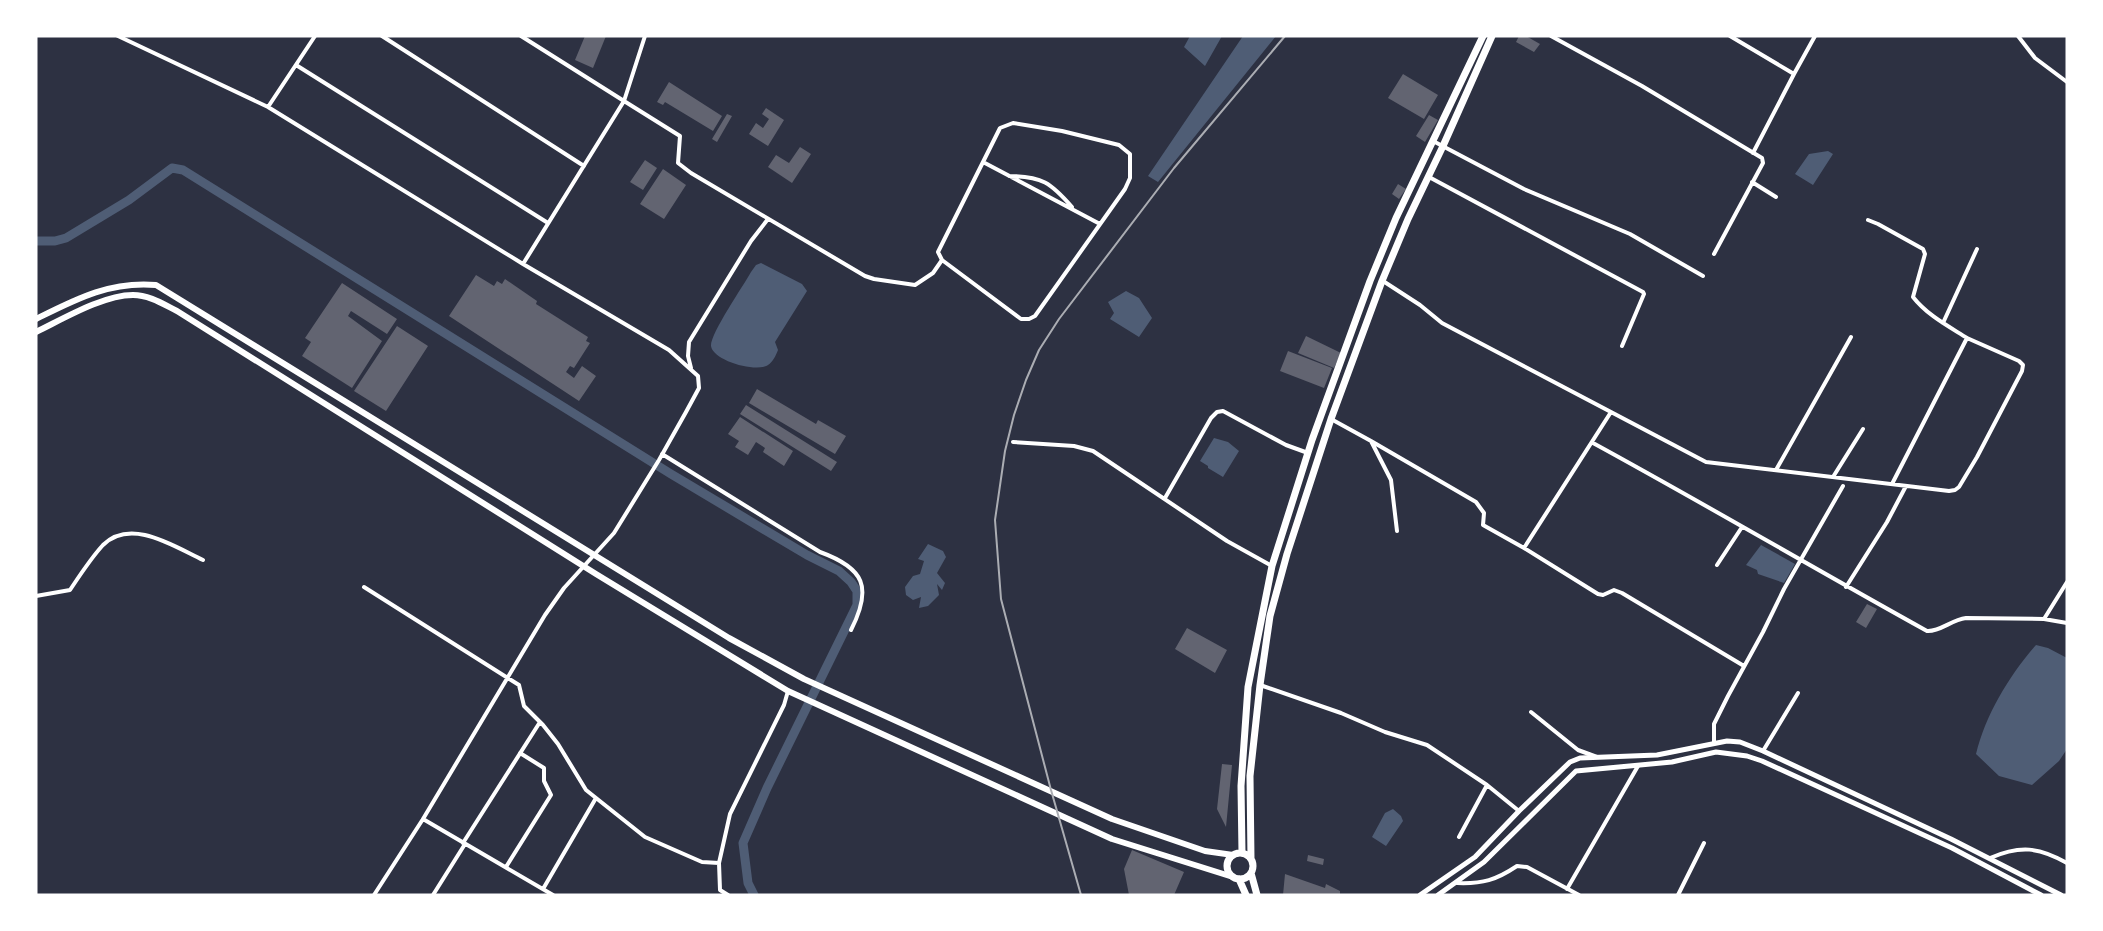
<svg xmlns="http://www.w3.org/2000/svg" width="2103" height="931" viewBox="0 0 2103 931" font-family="Helvetica,sans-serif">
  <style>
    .water { fill: #4f5d75 }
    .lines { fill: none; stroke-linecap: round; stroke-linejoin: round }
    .canal { stroke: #4f5d75; stroke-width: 9 }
    .building { fill: #626471 }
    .minor { stroke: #fff; stroke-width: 4 }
    .secondary { stroke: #fff; stroke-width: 5 }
    .primary { stroke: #fff; stroke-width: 6 }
    .trunk { stroke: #fff; stroke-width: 7 }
    .rail { stroke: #abadb3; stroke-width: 2 }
  </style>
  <rect width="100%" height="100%" fill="#2d3142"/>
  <path class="water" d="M1190,36H1222L1205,66L1184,47Z
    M1243,36H1276L1158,182L1148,176Z
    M1828,151L1833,154L1813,185L1795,174L1809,154Z
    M761,263L802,284L807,291L775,342L778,350C776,355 773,362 768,365C757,373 713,361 711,346C710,334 744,285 751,272L756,265Z
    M1126,291L1139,298L1152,318L1139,337L1110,319L1114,313L1108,302Z
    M1214,438L1228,442L1239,451L1223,477L1208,468V466L1200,461Z
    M928,544L943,551L946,557L937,573L945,583L942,590L937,584L939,595L928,606L919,608L921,597L913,600L906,595L905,587L913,576L920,574L924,561L918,559Z
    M1761,545L1795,564L1784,583L1758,574L1757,570L1746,565Z
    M2036,645L2048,648L2067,658V749L2059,761L2032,785L1999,776L1976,754C1986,714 2009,676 2036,645Z
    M1393,809L1401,816L1403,821L1386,846L1372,837L1385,813Z"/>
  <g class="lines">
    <path class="canal" d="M36,241H55L66,238L129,200L172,168L183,170L671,474L807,555L839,571L851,582L857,591V605L767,788L743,843L748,883L754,895"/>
  </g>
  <path class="building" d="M585,36H606L593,68L575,60Z
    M1519,36H1526L1540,44L1534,52L1516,42Z
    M1403,74L1438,95L1424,119L1388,98Z
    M669,82L722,116L713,131L665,102L663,105L657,102Z
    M766,108L784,120L768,146L749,134L756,123L763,128L769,119L762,114Z
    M727,114L732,116L717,142L712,139Z
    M1429,115L1438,120L1425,142L1416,136Z
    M800,147L811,154L792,183L768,167L776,155L789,163Z
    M645,160L657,168L643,190L630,182Z
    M663,169L686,185L664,219L640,204Z
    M1398,184L1406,189L1399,199L1392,194Z
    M476,275L494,286L497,281L502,284L505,279L537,301L536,304L588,337L586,341L590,343L574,368L570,366L566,372L574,378L582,366L596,376L579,401L449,316Z
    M342,283L397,319L387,334L351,311L348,316L382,341L352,388L302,356L311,342L305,338Z
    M397,326L428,346L386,411L354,391Z
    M1306,336L1341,353L1334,368L1298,353Z
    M1288,351L1332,368L1324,388L1280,371Z
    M757,389L816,424L818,420L846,436L835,454L749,403Z
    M746,405L837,462L831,471L740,414Z
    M740,417L793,451L784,466L763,452L765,448L756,442L748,455L735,447L739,441L728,434Z
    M1867,604L1877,609L1866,628L1856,622Z
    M1187,628L1227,650L1215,673L1175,649Z
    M1222,764L1232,765L1226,827L1217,809Z
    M1132,850L1184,872L1174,895H1129L1124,869Z
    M1308,855L1324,859L1323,865L1307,861Z
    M1285,874L1325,888L1326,884L1340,891V895H1283Z"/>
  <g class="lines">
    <path class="minor" d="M118,36L268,107L523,264L669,350L698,376L699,388L686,412L659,460L614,533L564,588L545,615L423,819
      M382,36L584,166
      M521,36L624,101L645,36
      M1551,36L1642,86L1762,158L1763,163L1714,254
      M1730,36L1794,74L1753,153
      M2018,36L2035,58L2067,82
      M296,65L548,223
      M1794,74L1815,36
      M268,107L315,36
      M1013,123L1062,131L1119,145L1130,154V178L1125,189L1035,316L1029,319H1021L942,260L938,252L1000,128Z
      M1433,141L1524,189L1630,234L1703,276
      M983,162L1100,224
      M1009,176C1042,176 1051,183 1072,207
      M1429,177L1643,292L1644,294L1622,346
      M1752,182L1776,197
      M1868,220L1878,224L1923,249L1925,254L1913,297C1927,315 1948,326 1967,338L1892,484
      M523,264L624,101L680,136L678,163L691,173L865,276L874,279L915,285L933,273L942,260
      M1383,281L1420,305L1442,323L1706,462L1949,491L1955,490L1959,487L1977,457L2022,371L2023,365L2019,361L1967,338
      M1943,323L1977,249
      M691,368L688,356L689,342L751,241L768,219
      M1331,419L1371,441L1391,480L1397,531
      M1371,441L1476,502L1484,513L1483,525L1524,548L1598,594L1603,595L1614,590L1622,593L1744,666
      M1013,442L1074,446L1093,451L1227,541L1272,566
      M1593,443C1705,504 1815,569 1927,631C1940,632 1951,620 1966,618L2044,619L2067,582
      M662,454L820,552C864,568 873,587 851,630
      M1776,470L1851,337
      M1833,477L1863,429
      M1165,498L1211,418L1217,412L1223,411L1286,445L1308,453
      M1524,548L1611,412
      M1717,565L1742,527
      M364,587L519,685L524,706L543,725L558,744L586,790L645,837L702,862L719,863
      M1846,587L1887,522L1906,486
      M36,596L70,590C80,575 91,558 103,545C131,517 175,547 203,560
      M2044,619L2067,623
      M1260,685L1341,713L1385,732L1427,745L1487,785L1519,811
      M1531,712L1578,750L1597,757
      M1714,743V724L1728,696L1763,632L1784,589L1843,486
      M1763,751L1798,693
      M1459,837L1487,785
      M463,843L540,722
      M1990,858C2020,845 2039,847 2067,863
      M506,867L551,795L544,781V768L520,753
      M1457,883C1483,884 1496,880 1517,866L1527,867L1579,895
      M543,889L596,798
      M1567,889L1638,766
      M374,895L423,819L553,895
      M433,895L465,844
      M728,895L720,890L719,863L730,814L784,705L788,691
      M1678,895L1704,843"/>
    <path class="secondary" d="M1420,895L1475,857L1519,811L1570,762L1580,758L1657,755L1727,741L1740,742L1763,751L1951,839L2061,895
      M1438,895L1484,862L1576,771L1672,762L1716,752L1747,756L1762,761L1952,848L2041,895"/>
    <path class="primary" d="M36,319C76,299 110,281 156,285L729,638L804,679L1112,819L1205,851L1233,855
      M36,332C63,319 103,295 133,295C149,295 163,304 177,311L596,574L788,691L1112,839L1233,877"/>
    <path class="trunk" d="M1242,853L1241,786L1248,687L1272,566L1312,440L1370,281L1396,218L1483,36
      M1227 866a13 13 0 1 1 26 0a13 13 0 1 1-26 0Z
      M1251,859L1250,776L1260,685L1270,616L1287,554L1331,419L1382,281L1408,219L1443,146L1492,36
      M1251,873L1257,895
      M1239,879L1246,895"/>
    <path class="rail" d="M1081,895L1051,790L1001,599L995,520L1005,451L1014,415L1026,380L1039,350L1059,319L1174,168L1285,36"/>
  </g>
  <rect width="2103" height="931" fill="none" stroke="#ffffff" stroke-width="75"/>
</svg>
